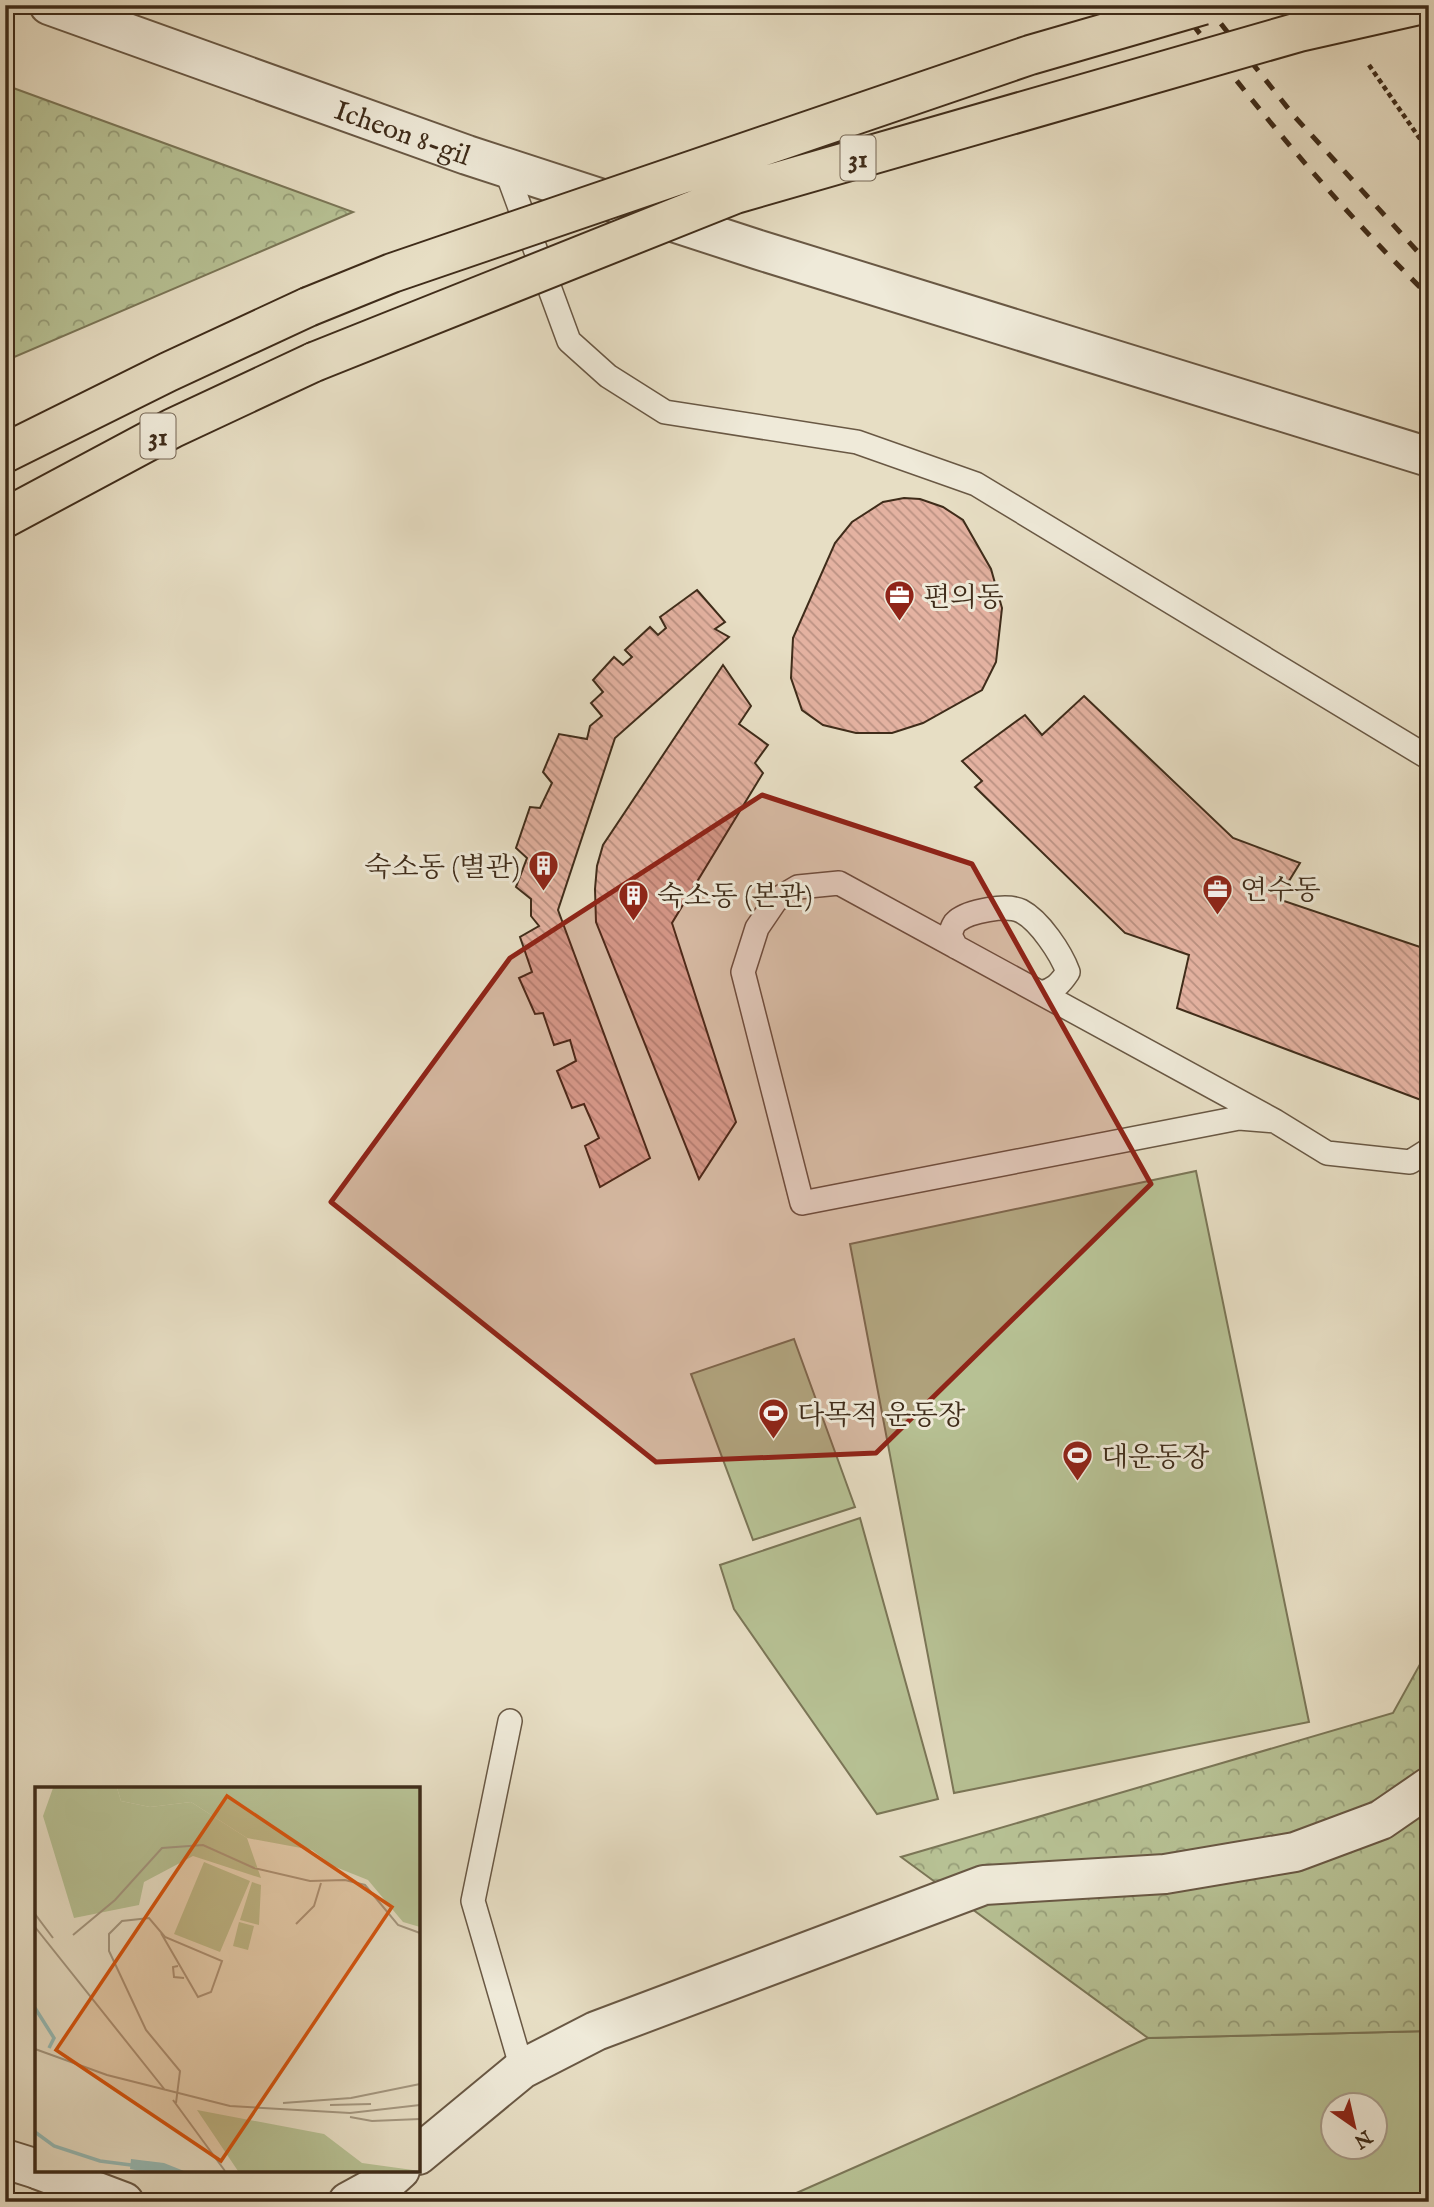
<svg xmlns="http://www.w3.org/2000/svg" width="1434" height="2207" viewBox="0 0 1434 2207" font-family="'IM FELL English','Noto Serif KR',serif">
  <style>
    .green { fill: #b7c194; stroke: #7b7657; stroke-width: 2; fill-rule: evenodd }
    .forest { fill: url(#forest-crowns); stroke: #7b7657; stroke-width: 2 }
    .building { fill: url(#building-back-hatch); stroke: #3f2c1a; stroke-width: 2 }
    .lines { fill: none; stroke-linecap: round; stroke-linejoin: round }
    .service-casing { stroke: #695844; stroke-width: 26 }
    .minor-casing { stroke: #695844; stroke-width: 42 }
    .trunk-casing { stroke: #3f2c1a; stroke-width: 42 }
    .path { stroke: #3f2c1a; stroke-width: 4.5; stroke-dasharray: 5 3.5; stroke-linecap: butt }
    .service { stroke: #efead9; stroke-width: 23 }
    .minor { stroke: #efead9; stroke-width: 38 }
    .trunk { stroke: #e7dec4; stroke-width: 38 }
    .rail { stroke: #3f2c1a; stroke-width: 5; stroke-dasharray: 12 12; stroke-linecap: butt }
    .trunk-bridge-casing { stroke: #3f2c1a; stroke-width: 42; stroke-linecap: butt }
    .trunk-bridge { stroke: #e7dec4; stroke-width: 38 }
    .marked { fill: #8f2418; fill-opacity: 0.2; stroke: #8f2418; stroke-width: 5; stroke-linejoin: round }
    .labels { text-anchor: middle; stroke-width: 6; stroke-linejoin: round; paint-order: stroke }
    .shield { fill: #efead9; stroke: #746553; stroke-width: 2 }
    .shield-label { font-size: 26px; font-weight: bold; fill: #3f2c1a }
    .street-label { font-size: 28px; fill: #3f2c1a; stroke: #efead9 }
    .poi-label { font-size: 28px; fill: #3f2c1a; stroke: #efead9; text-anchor: start }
    .inset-river { fill: none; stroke: #97bcb7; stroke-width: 3.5 }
    .inset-road { fill: none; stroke: #a49780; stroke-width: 2 }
    .view { fill: #d7540d; fill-opacity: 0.15; stroke: #d7540d; stroke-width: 3.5 }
    .inset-edge { fill: none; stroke: #3f2c1a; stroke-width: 3.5 }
  </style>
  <defs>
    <pattern id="forest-crowns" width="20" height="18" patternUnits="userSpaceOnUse" patternTransform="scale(1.75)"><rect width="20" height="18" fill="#b7c194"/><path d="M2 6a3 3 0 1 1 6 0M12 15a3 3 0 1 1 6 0" fill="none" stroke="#969d78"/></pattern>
    <pattern id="building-back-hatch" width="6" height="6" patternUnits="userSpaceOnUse" patternTransform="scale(1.75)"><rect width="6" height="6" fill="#e4b2a1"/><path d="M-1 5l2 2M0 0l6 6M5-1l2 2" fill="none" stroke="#ba9182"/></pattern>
  </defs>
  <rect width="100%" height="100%" fill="#e7dec4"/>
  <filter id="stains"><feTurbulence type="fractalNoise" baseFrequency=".00286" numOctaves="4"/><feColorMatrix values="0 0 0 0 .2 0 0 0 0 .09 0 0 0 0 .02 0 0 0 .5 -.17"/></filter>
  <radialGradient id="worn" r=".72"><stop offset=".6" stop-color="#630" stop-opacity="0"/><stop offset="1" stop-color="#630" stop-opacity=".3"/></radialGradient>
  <path class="green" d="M1196,1171L1309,1722L954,1793L850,1244Z
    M794,1339L855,1507L753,1540L691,1374Z
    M860,1518L938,1799L877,1814L734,1609L720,1565Z
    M1429,2031V2202H776L1148,2038ZM1332,2106H1374V2148H1332Z"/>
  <path class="forest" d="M5,85L353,212L5,361Z
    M1429,1648V2031L1148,2038L901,1857L1393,1713Z"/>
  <path class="building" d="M904,498L920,499L943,507L963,520L991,569L1002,608L996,662L982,690L923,723L892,733H856L823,725L802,710L791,678L793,638L835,543L852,522L883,502Z
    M697,590L725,622L715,629L729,637L615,738L558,910L650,1158L600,1187L585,1146L599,1138L584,1104L572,1108L557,1071L576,1061L570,1040L554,1045L543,1013L535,1014L519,978L532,972L520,937L539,926L531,916V899L516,887L527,858L516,848L530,807L540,808L552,783L543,772L559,734L587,739L590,726L602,716L591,703L603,692L593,680L614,657L623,665L632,657L625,650L650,627L658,635L666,628L660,617Z
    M723,665L751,706L739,724L768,745L755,763L763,773L672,923L736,1122L699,1179L596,922L595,889L597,866L603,845Z
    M1084,696L1233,838L1300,863L1278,899L1429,950V1103L1177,1008L1189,955L1125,933L975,787L982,781L962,761L1025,715L1042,735Z"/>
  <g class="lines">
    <defs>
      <path id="service" d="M505,167L569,341L608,376L665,412L857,442L976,484L1429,758
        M956,947L950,935C952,929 953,924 957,921C969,911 1007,904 1021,911C1040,921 1061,953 1068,972C1060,984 1054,990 1041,993
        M1275,1121L839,883L798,887L776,900L757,928L743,972L802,1203L1239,1118L1275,1121L1327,1153L1410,1162L1429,1150
        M510,1721L473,1901L522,2069"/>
      <g id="minor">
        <path id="s1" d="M49,5L467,155L759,250L1429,457"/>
        <path d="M418,2155L522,2069L596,2031L984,1885L1165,1874L1295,1852L1381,1820L1429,1787"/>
        <path d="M5,2159L37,2169"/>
        <path d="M39,2170L124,2202"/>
        <path d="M348,2202L390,2179L400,2170"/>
      </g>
      <path id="trunk" d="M5,453L168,372L308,307
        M5,518L173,428L314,362"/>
    </defs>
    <use href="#service" class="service-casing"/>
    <use href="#minor" class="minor-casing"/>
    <use href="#trunk" class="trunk-casing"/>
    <path class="path" d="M1369,65L1429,152"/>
    <use href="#service" class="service"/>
    <use href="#minor" class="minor"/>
    <use href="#trunk" class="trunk"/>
    <path class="rail" d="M1178,5C1255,107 1337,206 1429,296
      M1206,5L1295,117L1429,264"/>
    <defs>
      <path id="trunk-bridge" d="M308,307L392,273L1030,55L1203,5
        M314,362L735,194L1299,32L1419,5"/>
    </defs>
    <use href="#trunk-bridge" class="trunk-bridge-casing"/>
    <use href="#trunk-bridge" class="trunk-bridge"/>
  </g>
  <path class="marked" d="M762,795L972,864L1151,1184L876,1453L656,1462L331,1202L510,958Z"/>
  <defs>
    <symbol id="office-pin" viewBox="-11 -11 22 30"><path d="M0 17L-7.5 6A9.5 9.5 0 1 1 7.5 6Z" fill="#8f2418" stroke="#efead9"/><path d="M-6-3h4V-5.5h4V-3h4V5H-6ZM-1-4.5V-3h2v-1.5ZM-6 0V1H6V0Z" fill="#fff"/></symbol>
    <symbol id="building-pin" viewBox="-11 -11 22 30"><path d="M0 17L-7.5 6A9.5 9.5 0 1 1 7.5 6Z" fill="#8f2418" stroke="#efead9"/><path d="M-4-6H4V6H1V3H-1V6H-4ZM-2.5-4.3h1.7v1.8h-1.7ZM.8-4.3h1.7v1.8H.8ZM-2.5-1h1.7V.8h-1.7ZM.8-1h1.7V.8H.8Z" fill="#fff"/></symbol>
    <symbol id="stadium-pin" viewBox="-11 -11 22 30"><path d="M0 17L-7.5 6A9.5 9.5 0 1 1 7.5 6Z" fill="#8f2418" stroke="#efead9"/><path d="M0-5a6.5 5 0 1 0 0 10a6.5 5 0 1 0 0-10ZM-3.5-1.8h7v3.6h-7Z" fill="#fff"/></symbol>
  </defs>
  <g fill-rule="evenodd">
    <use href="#office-pin" x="882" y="578" width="35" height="47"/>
    <use href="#building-pin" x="526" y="848" width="35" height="47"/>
    <use href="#office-pin" x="1200" y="872" width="35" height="47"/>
    <use href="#building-pin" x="616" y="878" width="35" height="47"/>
    <use href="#stadium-pin" x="756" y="1396" width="35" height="47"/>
    <use href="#stadium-pin" x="1060" y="1438" width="35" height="47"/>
  </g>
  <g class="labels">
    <g class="shield">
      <rect x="840.5" y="135.5" width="35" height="45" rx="5"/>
      <rect x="140.5" y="413.5" width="35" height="45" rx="5"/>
    </g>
    <g class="shield-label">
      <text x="858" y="167">31</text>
      <text x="158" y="445">31</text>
    </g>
    <g class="street-label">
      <text dy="10" stroke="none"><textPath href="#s1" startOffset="376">Icheon 8-gil</textPath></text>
    </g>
    <g class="poi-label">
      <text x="923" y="606">편의동</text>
      <text x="520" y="876" text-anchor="end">숙소동 (별관)</text>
      <text x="1240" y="899">연수동</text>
      <text x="657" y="905">숙소동 (본관)</text>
      <text x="797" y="1424">다목적 운동장</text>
      <text x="1101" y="1466">대운동장</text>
    </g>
  </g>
  <g transform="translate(35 1787)">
    <rect width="385" height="385" fill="#e7dec4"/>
    <path d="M82,1H385V140L368,135L333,93L298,79L277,63L212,51L156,15L115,20L86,14ZM169,75L215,94L185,165L139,147ZM217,95L226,98L224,138L205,133ZM204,135L219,139L213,163L198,159Z" fill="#b7c194"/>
    <path d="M18,1H82L86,14L115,20L156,15L212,51L226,91L158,69L109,95L104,118L39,131L8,29ZM162,323L289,347L327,376L385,384H203Z" fill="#b7c194"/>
    <path d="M96,372L129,376L149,384H105L95,382Z" fill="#97bcb7"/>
    <path class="inset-river" d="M0,221L19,251L14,261M0,345L19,359L65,374L96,378"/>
    <path class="inset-road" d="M0,127L18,151M261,137L279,119L286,96M0,140L130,303M126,146L163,210L176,205L187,174L130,150L114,131L87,134L74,147V164L111,243L145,284L141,316M38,148L80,113L127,61L168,58L219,81L275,94L310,93L330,98L363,138L385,146M143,179L138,180L139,190L149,191M0,262L72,288L195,319L315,326L385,318M138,313L190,384M248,316L316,311L385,297M295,318L336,317M315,330L337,334L385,332"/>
    <path class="view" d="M192,9L357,120L186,374L21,263Z"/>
    <rect width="385" height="385" class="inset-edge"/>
  </g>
  <rect width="1434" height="2207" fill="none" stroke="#e7dec4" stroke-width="28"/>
  <rect x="7" y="7" width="1420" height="2193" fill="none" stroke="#3f2c1a" stroke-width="3.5"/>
  <rect x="14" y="14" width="1406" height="2179" fill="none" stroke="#3f2c1a" stroke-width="2"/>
  <g transform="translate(1354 2126) rotate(146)"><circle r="33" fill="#efead9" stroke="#a99e8d" stroke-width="2"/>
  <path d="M0-5L12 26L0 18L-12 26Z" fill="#8f2418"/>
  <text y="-10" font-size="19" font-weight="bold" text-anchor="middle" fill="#3f2c1a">N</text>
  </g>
  <rect width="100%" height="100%" filter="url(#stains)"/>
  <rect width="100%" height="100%" fill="url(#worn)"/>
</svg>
